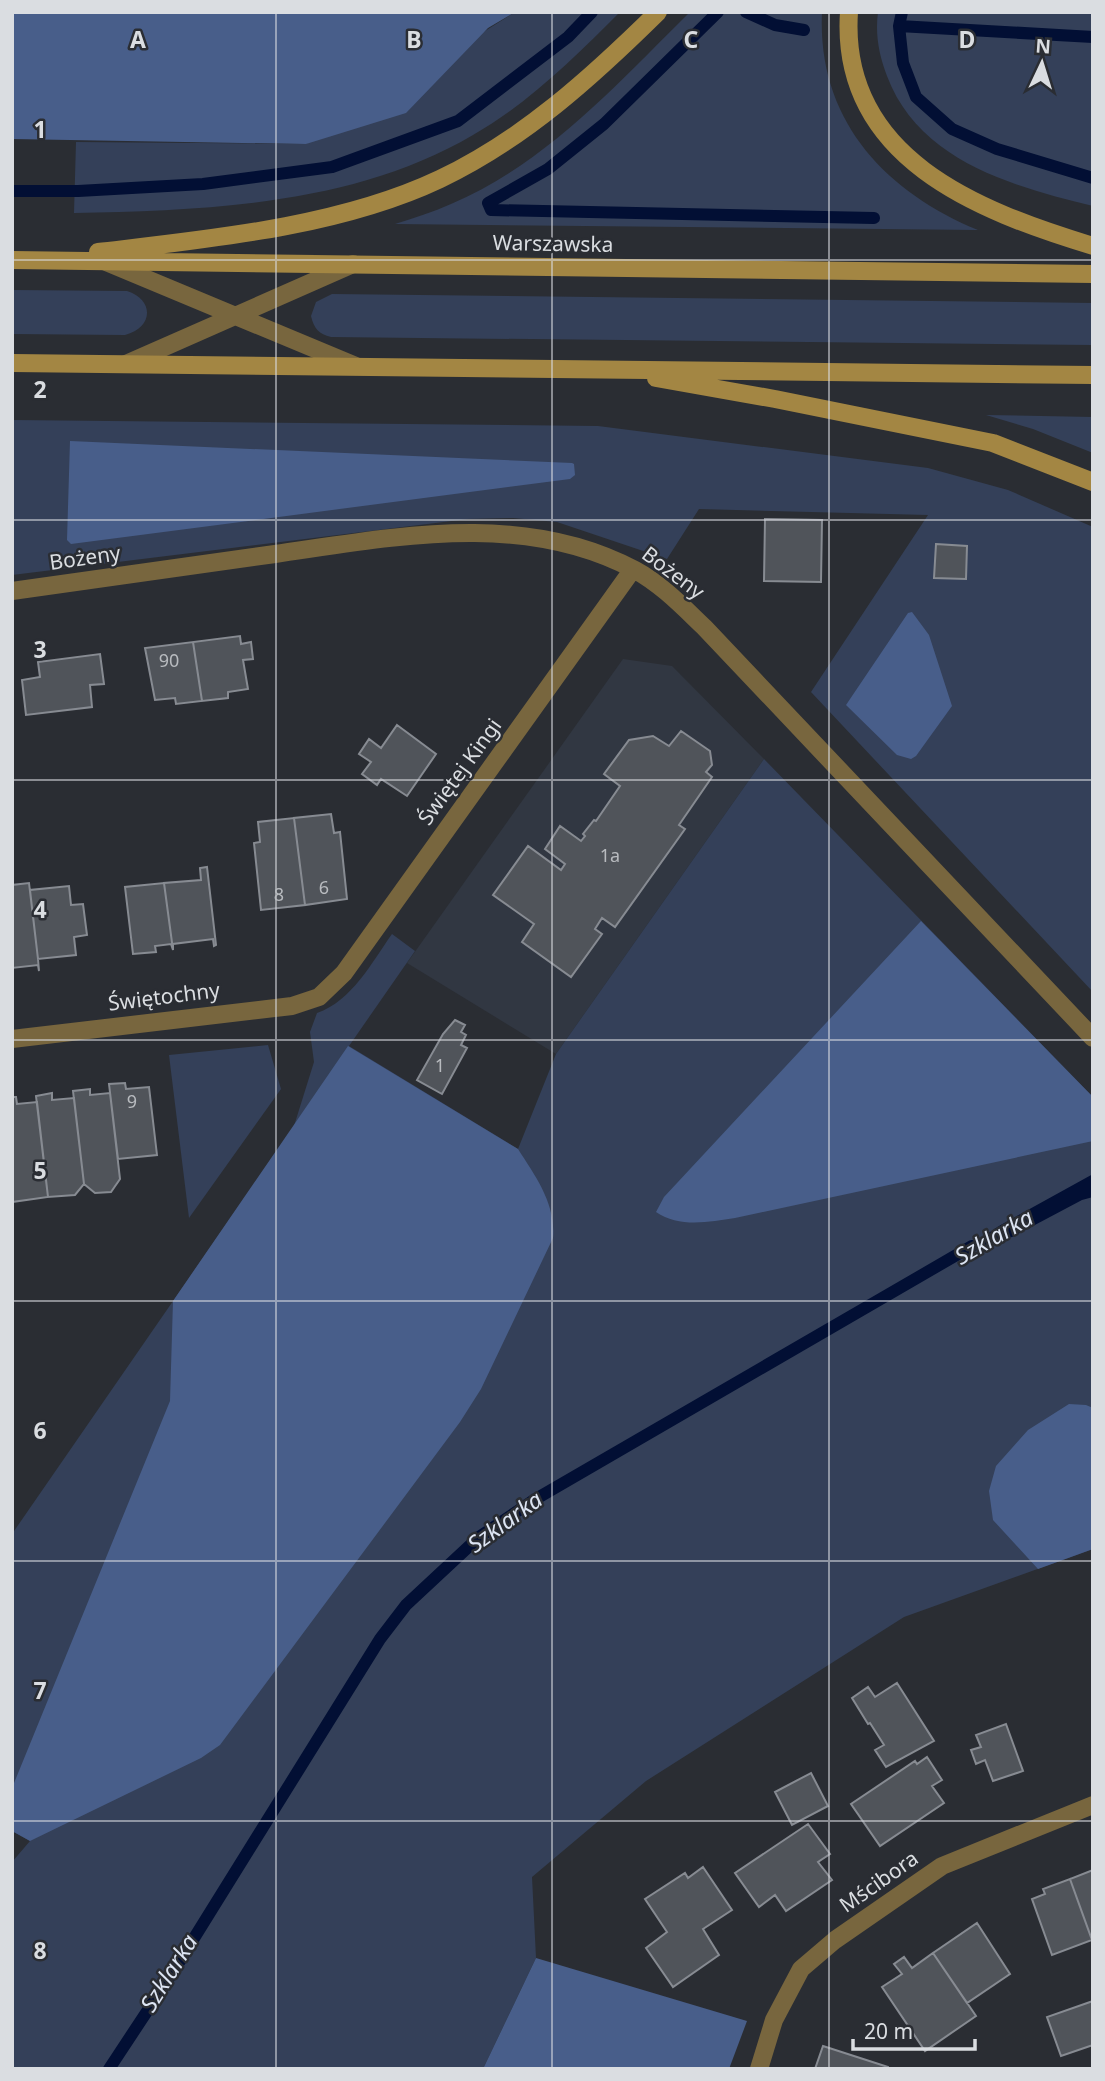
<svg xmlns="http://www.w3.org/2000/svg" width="1105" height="2081" viewBox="0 0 1105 2081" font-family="'Noto Sans',sans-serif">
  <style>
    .built { fill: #313742 }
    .green { fill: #344059 }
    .forest { fill: #485e8a }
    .water { fill: #020f34 }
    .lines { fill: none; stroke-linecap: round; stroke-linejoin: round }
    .stream { stroke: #020f34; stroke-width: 12 }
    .building { fill: #50545a; stroke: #878b92; stroke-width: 2 }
    .service { stroke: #78663e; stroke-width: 18 }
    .minor { stroke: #78663e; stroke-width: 18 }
    .secondary { stroke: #a38643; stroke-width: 18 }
    .grid { fill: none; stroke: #dadde1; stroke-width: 2; stroke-opacity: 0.55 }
    .labels { text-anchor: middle; stroke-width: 5; stroke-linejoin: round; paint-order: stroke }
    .number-label { font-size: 18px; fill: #b8bbbf }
    .street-label { font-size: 21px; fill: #dadde1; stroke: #2a2d33 }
    .water-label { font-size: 23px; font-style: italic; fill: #dde5f3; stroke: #2a2d33 }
    .grid-label { font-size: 23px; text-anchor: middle; font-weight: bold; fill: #dadde1; stroke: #2a2d33; stroke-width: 5; stroke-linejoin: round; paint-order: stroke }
  </style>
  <rect width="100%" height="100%" fill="#2a2d33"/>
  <path class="built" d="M623,659L672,666L764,759L556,1054L407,963Z"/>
  <path class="green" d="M515,12H620C575,57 529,103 473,135C354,205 209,210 74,213L76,142L306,144Z
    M690,12H822C817,119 884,191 978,230L395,224C414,218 433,212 451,204C547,163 617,84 690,12Z
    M878,12H1093V206C1012,186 919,161 887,76C879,55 875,35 878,12Z
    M12,290L127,291C155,300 153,328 125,335L12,334Z
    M332,294L1093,303V345L331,337C319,334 314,329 311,316L316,302Z
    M986,415L1093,417V453L1033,429Z
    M12,420L598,426L928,468L1008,490L1093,527V992L811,692L928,515L699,509L667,559L557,522L513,518L468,519L12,575Z
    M764,759L1093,1097V1549L904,1617L646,1781L532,1877L536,1958L483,2069H12V1862L30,1841L12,1831V1534L294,1126L314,1062L310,1032L317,1013C352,1001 372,962 392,934L415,951L349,1046L518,1149L556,1054Z
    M268,1045L281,1089L189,1218L169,1055Z"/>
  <path class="forest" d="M12,12H515L488,28L406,113L306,144L12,139Z
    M70,441L572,463L574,464L575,475L570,479L71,544L67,540Z
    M912,612L929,635L952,706L916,756L911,759L897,755L846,705L908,613Z
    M921,921L1093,1097V1141L735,1218C709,1222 679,1228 656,1212L664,1197Z
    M348,1046L518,1149C536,1177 556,1204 553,1238L481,1389L460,1422L220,1745L201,1758L30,1841L12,1831V1788L170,1401L173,1301Z
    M1069,1404L1086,1405L1093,1408V1549L1038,1569L993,1520L989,1491L996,1466L1028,1430Z
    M536,1958L747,2021L729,2069H483Z"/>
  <path class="water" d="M1093,1174V1197L1082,1200L1012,1237L959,1253L999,1226Z"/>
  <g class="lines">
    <path class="stream" d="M718,12L604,124L548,169L488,203L491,210L874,218
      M746,12L775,25L804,30
      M902,12L899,26L903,63L916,97L952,129L997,149L1093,178
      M899,26L1093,37
      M12,191H78L203,184L332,167L458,121L568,37L592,12
      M109,2069L173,1972L380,1639L406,1605L479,1537L534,1500L972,1246"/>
  </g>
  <path class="building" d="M765,519L822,520L821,582L764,581Z
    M936,544L967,546L966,579L934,578Z
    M240,636L241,644L251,642L253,659L243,660L248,689L228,692V698L202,701L193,642Z
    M193,642L202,701L176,704L175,698L155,700L145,648Z
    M100,654L104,684L90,685L92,707L26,715L22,680L40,677L38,662Z
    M397,725L436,754L407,796L381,779L377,785L362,774L371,762L359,754L369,739L381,748Z
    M681,731L710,751L712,765L706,772L712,777L679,825L685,829L615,927L602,918L595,929L602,934L571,977L522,942L534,924L493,895L528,846L561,870L565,864L545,849L560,826L581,841L585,836L583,834L594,820L596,821L620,786L604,774L629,740L653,736L669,746Z
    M331,814L334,833L340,832L347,899L305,905L294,818Z
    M294,818L305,905L261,910L254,843L260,842L258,822Z
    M207,867L216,945L214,946L213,939L173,944V950L164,883L201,880L200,868Z
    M29,883L38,959L39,971L38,965L12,968V885Z
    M164,883L173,950L171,944L155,946L156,952L133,954L125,887Z
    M69,886L71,905L83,904L87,935L74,937L76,955L38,959L30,890Z
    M455,1020L465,1025L461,1032L466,1035L461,1045L467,1048L442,1094L417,1080L443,1034Z
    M125,1083L126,1089L149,1087L157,1155L118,1159L109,1084Z
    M90,1089V1095L110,1093L120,1179L111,1192L95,1193L84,1184L73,1091Z
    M52,1093V1100L74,1098L84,1184L75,1195L48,1197L36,1096Z
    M12,1097H16L17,1104L37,1102L48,1197L12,1202Z
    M897,1683L934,1741L886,1767L875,1750L884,1745L870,1723L868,1724L852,1698L868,1687L875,1697Z
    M1006,1724L1023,1771L993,1781L985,1760L976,1764L971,1750L981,1747L976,1735Z
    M927,1757L942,1780L932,1786L944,1803L880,1846L851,1804L915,1761L917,1764Z
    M811,1773L828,1806L792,1825L775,1792Z
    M808,1824L830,1854L818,1862L832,1880L786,1911L775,1895L759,1907L735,1873Z
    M703,1867L732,1910L703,1929L719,1955L673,1987L646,1948L667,1932L645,1899L685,1873L688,1878Z
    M1093,1870V1940H1092L1070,1879Z
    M1070,1879L1092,1940L1052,1955L1032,1899L1045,1894L1043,1889Z
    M977,1923L1010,1974L967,2003L933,1953Z
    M933,1953L976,2016L925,2051L882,1987L902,1974L894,1964L904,1957L912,1968Z
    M1093,2001V2045L1061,2056L1047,2017Z
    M823,2046L888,2067V2069H815Z"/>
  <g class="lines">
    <path class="service" d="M106,262L356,366
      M126,364L353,264"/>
    <path class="minor" d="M12,591C100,579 188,567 275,554C394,537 523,510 635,570C661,584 683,607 704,627L1093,1038
      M12,1039L292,1006L319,997L344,973L633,569
      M759,2069L774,2020L801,1969L835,1940L942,1866L1093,1805"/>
    <path class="secondary" d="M849,12C839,158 978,211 1093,246
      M98,252C209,239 339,227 440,179C524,139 592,77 658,12
      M12,260L1093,274
      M12,363L1093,375
      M656,378L775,399L993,443L1093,482"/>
  </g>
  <path class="grid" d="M276,12V2069M552,12V2069M829,12V2069M12,260H1093M12,520H1093M12,780H1093M12,1040H1093M12,1301H1093M12,1561H1093M12,1821H1093"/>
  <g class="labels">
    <g class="number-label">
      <text x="169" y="667">90</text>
      <text x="610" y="862">1a</text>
      <text x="324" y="894">6</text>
      <text x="279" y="901">8</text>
      <text x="440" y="1072">1</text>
      <text x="132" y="1108">9</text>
    </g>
    <g class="street-label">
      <text transform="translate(553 244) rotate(1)" y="7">Warszawska</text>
      <text transform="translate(85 558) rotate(-8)" y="7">Bożeny</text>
      <text transform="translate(673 573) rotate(37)" y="7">Bożeny</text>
      <text transform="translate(460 772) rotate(-54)" y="7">Świętej Kingi</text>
      <text transform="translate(164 997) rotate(-7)" y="7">Świętochny</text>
      <text transform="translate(879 1882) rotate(-35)" y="7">Mścibora</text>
    </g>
    <g class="water-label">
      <text transform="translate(994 1237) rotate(-30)" y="8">Szklarka</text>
      <text transform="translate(505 1522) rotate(-36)" y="8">Szklarka</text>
      <text transform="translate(169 1973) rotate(-58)" y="8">Szklarka</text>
    </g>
  </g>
  <g class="grid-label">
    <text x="138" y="48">A</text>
    <text x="414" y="48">B</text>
    <text x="691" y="48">C</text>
    <text x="967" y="48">D</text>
    <text x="40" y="138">1</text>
    <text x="40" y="398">2</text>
    <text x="40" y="658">3</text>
    <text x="40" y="918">4</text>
    <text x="40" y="1179">5</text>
    <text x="40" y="1439">6</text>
    <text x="40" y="1699">7</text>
    <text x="40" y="1959">8</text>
  </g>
  <rect width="1105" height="2081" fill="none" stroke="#dadde1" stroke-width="28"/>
  <g transform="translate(1042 63) rotate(4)" stroke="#2a2d33" stroke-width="5" paint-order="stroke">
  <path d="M0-5L12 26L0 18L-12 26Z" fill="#dadde1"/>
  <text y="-10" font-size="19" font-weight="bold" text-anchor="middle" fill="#dadde1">N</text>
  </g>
  <path d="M853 2039v10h122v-10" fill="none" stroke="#dadde1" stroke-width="3.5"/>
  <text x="864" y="2039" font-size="21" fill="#dadde1" stroke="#2a2d33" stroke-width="5" paint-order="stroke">20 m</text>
</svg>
